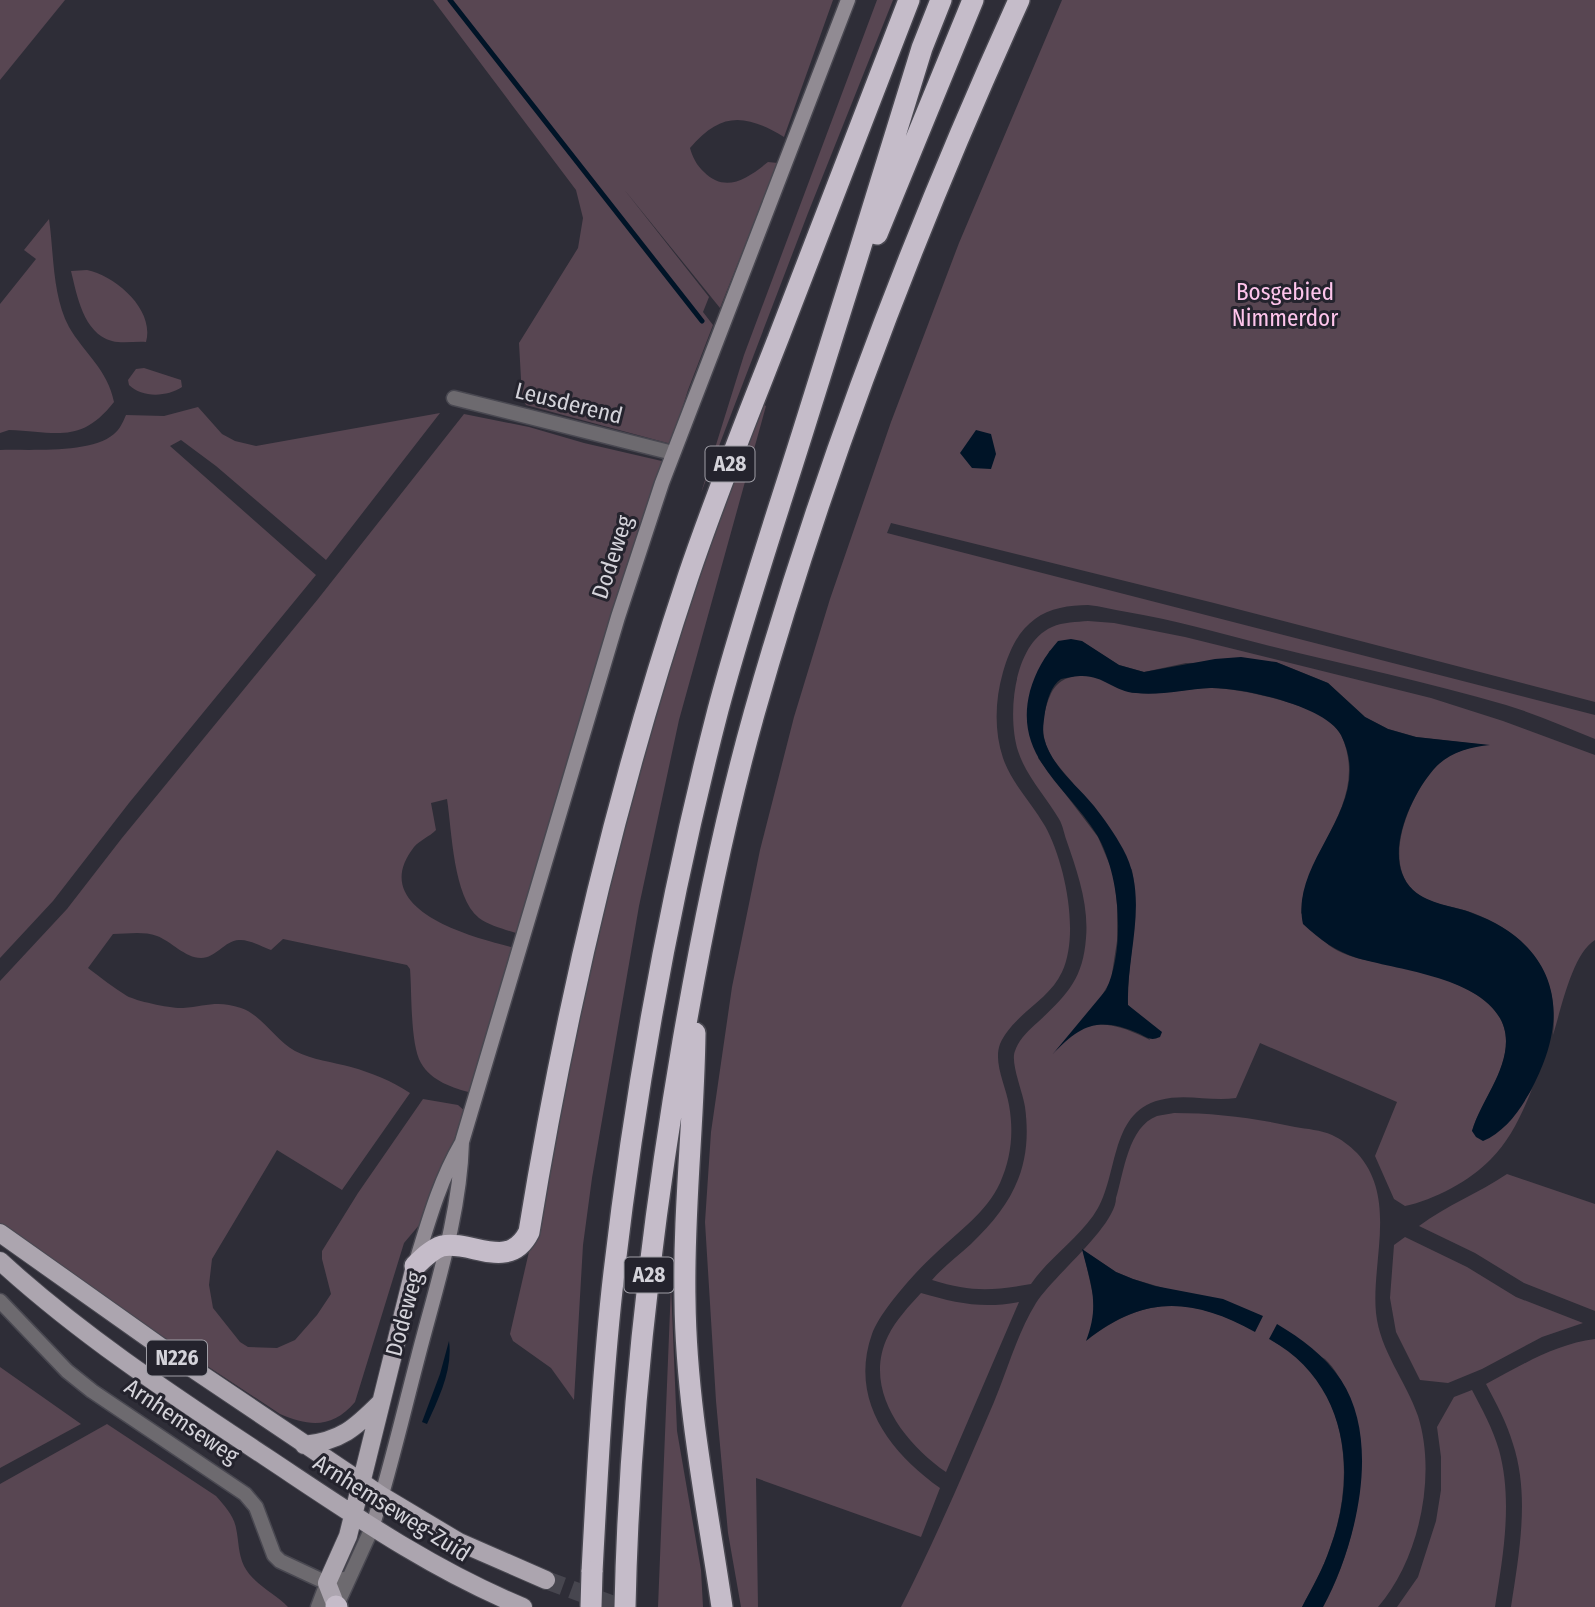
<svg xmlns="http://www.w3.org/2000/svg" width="1595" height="1607" viewBox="0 0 1595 1607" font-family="'Fira Sans Condensed',sans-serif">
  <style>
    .green { fill: #584652; fill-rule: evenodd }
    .water { fill: #001427 }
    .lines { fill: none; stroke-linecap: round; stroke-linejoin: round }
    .stream { stroke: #001427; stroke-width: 5 }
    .primary-tunnel { stroke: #47464f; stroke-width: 18; stroke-dasharray: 18 9; stroke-linecap: butt }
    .street-casing { stroke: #494851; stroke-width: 17 }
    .secondary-casing { stroke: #494851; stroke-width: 17 }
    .primary-casing { stroke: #494851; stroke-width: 20 }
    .highway-casing { stroke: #494851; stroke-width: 24 }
    .street { stroke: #6d6a6f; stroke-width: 14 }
    .secondary { stroke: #918b93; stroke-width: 14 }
    .primary { stroke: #aca5af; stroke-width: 18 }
    .highway { stroke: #c5bcc9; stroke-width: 21 }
    .highway-bridge-casing { stroke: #494851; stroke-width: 24; stroke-linecap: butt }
    .highway-bridge { stroke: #c5bcc9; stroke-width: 21 }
    .labels { text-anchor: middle; stroke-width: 6; stroke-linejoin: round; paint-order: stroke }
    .shield { fill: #24232d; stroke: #9f9ea6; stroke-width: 2 }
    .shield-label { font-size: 21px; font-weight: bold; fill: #d4d3da }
    .park-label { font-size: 23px; fill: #fec5ec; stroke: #24232d }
    .street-label { font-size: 23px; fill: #d4d3da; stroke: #24232d }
  </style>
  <rect width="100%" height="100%" fill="#2e2d37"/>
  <path class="green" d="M0,0H65L0,80Z
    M433,0H833L784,137C746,114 721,111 690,148C692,156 697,166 704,172C726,194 748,178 768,162L778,163L720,308L623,188L709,297L703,312L713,325L688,390L671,444L526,405L522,397L519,343L578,248L583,218L576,190Z
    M877,0H893L808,213L701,493L744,355Z
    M1062,0H1595V702L1214,603L891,523L887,533L1595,715V739C1565,727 1536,714 1506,705C1427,682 1346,665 1266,645C1220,633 1174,620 1127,612C1114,610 1101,606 1088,605C1070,605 1049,608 1035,619C1017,632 1009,652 1003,672C995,700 994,731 1003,758C1012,784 1032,803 1045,826C1065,862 1080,934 1062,972C1049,1001 1013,1014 1000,1044C993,1063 1006,1086 1009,1105C1014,1133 1011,1158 1000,1183C986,1213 959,1231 936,1253C917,1270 880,1311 872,1334C849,1399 889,1452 940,1488L921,1537L756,1478L758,1607H741L728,1533L716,1401L705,1222L711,1132L732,987L760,850L794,717L830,599L891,422L959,243Z
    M49,219C54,253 52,295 69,327C84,353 108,370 114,402C81,444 57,432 9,430L0,433V304L36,259L24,250Z
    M87,270C116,276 155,310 146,342C135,341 123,344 112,341C83,333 77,295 71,271Z
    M144,368L181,380L182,387C167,397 142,398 129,385L128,380L136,369Z
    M762,404L766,406L679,720L639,906L592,1178L583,1245L574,1400L551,1368L513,1341L510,1334L534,1230L561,1072L649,728L736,471Z
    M198,407L222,434L235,441L256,446L440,413L326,560L216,466L181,440L170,446L316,575L129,803L53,901L0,958V450C30,449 91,454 114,434C120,429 123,422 126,415L164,416Z
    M464,414L529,427L584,443L666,462L519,934C507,930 490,926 479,918C453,897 452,831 447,799L431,803L436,830C429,837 420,840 414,847C365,910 474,938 515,948L472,1093C453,1088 431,1081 421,1063C410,1044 412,992 410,969L407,965L283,939L271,950C262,947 249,939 239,940C224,941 216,958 201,958C185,958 171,941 157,936C143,931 127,934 113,934L88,968C100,977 114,988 127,996C136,1001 172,1009 183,1008C206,1006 218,1000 241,1008C262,1015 275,1040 295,1051C312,1060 333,1062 351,1067C372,1073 392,1081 410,1093L342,1190L277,1150L212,1259L209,1285L213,1308L240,1342L248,1347L277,1348L295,1340L317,1315L331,1294L322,1259V1251L358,1193L423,1099L458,1105L466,1112L420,1224L404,1243L355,1402C333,1428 310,1427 280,1414L0,1229V981L67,909L122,838L318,599Z
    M1088,621L1114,623L1185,637L1431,698L1503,721L1595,755V940C1572,954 1561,1010 1553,1035C1560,975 1529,934 1473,913C1452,905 1430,906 1413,890C1382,861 1410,796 1434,769C1447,754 1467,747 1486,745L1416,737L1388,729L1365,717L1328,683L1276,662L1186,663L1144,672L1119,665L1081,641L1049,651L1038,758L1098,837L1114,875L1117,905V941L1111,980L1098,1002L1065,1041C1091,1014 1122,1026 1150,1040L1135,1012L1128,1005C1127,960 1141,916 1132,870C1112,841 1093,810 1072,782C1061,769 1047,755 1044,737C1041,725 1045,707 1050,696C1056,681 1068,676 1083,675C1103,674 1118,692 1138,693C1163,695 1188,688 1212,688C1239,688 1309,704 1329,721C1336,727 1341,733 1344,742C1367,807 1303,852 1301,913C1310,923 1321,941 1333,948C1358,963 1388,962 1416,970C1450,980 1506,998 1506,1041C1506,1074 1481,1101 1472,1131L1510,1121L1532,1089C1522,1114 1510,1140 1491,1159C1470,1181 1434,1200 1405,1206L1394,1199L1375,1156L1397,1102L1260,1043L1236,1098C1211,1102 1186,1093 1160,1100C1107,1113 1120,1180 1093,1216C1075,1241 1049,1258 1031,1284C991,1291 971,1292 932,1280C944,1266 958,1256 971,1244C1013,1204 1033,1166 1025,1107C1023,1093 1010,1062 1015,1051C1019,1039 1029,1030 1038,1022C1067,995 1083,979 1086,938C1089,904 1077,871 1066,839C1064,833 1063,826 1059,819C1046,797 1026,776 1018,751C1007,716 1013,644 1052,627C1063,622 1077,622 1088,621Z
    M1174,1113C1215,1113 1255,1118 1295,1127C1307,1129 1321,1130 1332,1135C1341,1139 1350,1146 1357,1153C1398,1198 1371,1261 1376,1313C1380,1351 1406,1381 1418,1416C1437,1476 1419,1560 1378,1607H1323C1355,1549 1375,1458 1348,1395C1343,1383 1335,1368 1325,1359C1316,1352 1282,1344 1270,1339C1277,1344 1286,1348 1293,1354C1350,1400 1354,1483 1330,1548C1323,1569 1312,1588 1302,1607H901C935,1540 965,1470 994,1402C1008,1369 1017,1334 1036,1303C1053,1276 1116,1226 1116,1198C1124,1172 1128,1127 1157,1116C1162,1115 1169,1114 1174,1113ZM1083,1250L1116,1272L1133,1279L1262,1317L1255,1331C1191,1297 1146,1295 1087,1340L1094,1320L1093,1295Z
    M1507,1174L1595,1204V1311L1524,1283L1475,1253L1419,1226C1447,1205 1479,1193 1507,1174Z
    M1405,1237L1467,1267L1516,1297L1583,1323L1542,1337L1482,1369L1448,1383L1420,1380L1396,1332L1390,1298L1394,1245Z
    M671,1286L677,1431L701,1570L703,1607H658Z
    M921,1293C956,1303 982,1309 1019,1302L946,1472C904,1443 862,1389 888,1336C896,1320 909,1306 921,1293Z
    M1595,1339V1607H1511C1519,1554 1530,1496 1513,1444C1507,1423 1496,1403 1486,1384C1522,1365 1555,1344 1595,1339Z
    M0,1367L81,1424L0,1468Z
    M1472,1390C1482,1409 1493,1429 1499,1450C1513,1501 1503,1556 1495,1607H1397L1418,1577L1436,1521L1441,1490V1457L1437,1427L1454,1397Z
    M107,1424L216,1496C224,1505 234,1516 236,1528C239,1542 238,1553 244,1566C254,1585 275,1593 288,1607H0V1484Z"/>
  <path class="water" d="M976,430L991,434L996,454L991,469L972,468L960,453Z
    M1071,639L1082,641L1119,665L1144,672L1215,659L1241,657L1276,662L1328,683L1365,717L1388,729L1416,737L1490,745C1469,747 1447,753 1433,770C1410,797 1381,860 1413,890C1430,905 1452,905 1472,913C1542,938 1571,994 1543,1064C1532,1092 1512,1129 1483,1141L1476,1137L1472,1131C1481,1101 1506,1073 1506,1041C1505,979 1400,971 1357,958C1336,951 1320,940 1303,924C1289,858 1377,807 1341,735C1326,706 1241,687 1210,688C1187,689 1159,696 1136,693C1111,691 1101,671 1072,677C1068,678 1064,678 1061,679C1051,685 1047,701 1045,712C1044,720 1042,730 1044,738C1051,766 1077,785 1094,806C1104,819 1115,834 1123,849C1150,898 1126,954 1128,1005L1162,1032L1160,1037C1151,1041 1148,1038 1140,1034C1099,1016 1081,1024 1052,1055L1106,990C1126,948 1120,874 1097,835C1067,786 1013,757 1030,691C1036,671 1044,657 1058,641Z
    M1082,1249L1116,1272L1133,1279L1155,1286L1223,1299L1263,1316L1255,1332C1191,1297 1144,1295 1086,1341C1100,1305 1091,1285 1082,1249Z
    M1277,1324C1302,1339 1324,1355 1341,1380C1382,1442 1356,1546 1323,1607H1302C1312,1588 1323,1569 1330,1548C1359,1471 1346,1381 1269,1339Z
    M449,1341C453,1369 439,1398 427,1424L422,1422L440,1374Z"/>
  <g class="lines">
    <path class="stream" d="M450,0L702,321"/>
    <path class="primary-tunnel" d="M546,1580L619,1607"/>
    <defs>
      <path id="street" d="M454,398L673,453
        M0,1301L67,1371L92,1391L245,1494L256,1507L274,1555L280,1561L327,1583L348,1578
        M318,1607L327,1583
        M336,1607L372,1528"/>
      <path id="secondary" d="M415,1265C428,1223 439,1182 461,1144
        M372,1528C390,1471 403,1414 418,1357C436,1287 460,1215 462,1142L618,617L662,483L848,0"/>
      <path id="primary" d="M0,1233L168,1352L382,1496L459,1542L546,1580
        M0,1261C82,1336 174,1396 266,1457C349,1512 430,1569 523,1607
        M304,1445C341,1441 355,1428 380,1403
        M336,1606L327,1583L348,1536L415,1266"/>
      <path id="highway" d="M877,234L973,0
        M695,1033C694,1122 683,1211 685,1300C686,1403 707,1505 722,1607
        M415,1266C422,1259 432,1249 442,1246C472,1240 509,1272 529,1232C565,1010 617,790 688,577C715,497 747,418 778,339C822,226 866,113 909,0
        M592,1572C597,1478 602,1383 612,1290C634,1094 669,900 718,710C745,608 779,509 810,409C848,289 885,168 922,48L941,0
        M336,1606L337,1607
        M625,1607C629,1417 651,1228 683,1041C702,931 724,821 754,714C823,469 914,232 1019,0"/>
    </defs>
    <use href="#street" class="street-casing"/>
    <use href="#secondary" class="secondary-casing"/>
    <use href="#primary" class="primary-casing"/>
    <use href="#highway" class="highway-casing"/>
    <use href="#street" class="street"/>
    <use href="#secondary" class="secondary"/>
    <use href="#primary" class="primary"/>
    <use href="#highway" class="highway"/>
    <defs>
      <path id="highway-bridge" d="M591,1607L592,1572"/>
    </defs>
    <use href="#highway-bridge" class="highway-bridge-casing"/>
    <use href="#highway-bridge" class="highway-bridge"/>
  </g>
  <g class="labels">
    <g class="shield">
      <rect x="705.5" y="446.5" width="49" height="35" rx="5"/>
      <rect x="624.5" y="1257.5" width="49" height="35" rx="5"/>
      <rect x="147" y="1340.5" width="60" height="35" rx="5"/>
    </g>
    <g class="shield-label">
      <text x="730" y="471">A28</text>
      <text x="649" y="1282">A28</text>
      <text x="177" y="1365">N226</text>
    </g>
    <g class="park-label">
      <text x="1285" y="300">Bosgebied<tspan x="1285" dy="26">Nimmerdor</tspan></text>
    </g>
    <g class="street-label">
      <text transform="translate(569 403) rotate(14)" y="8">Leusderend</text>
      <text transform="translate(612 557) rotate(-72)" y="8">Dodeweg</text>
      <text transform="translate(404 1314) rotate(-75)" y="8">Dodeweg</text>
      <text transform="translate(182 1421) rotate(34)" y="8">Arnhemseweg</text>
      <text transform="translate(392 1508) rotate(32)" y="8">Arnhemseweg-Zuid</text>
    </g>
  </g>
</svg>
